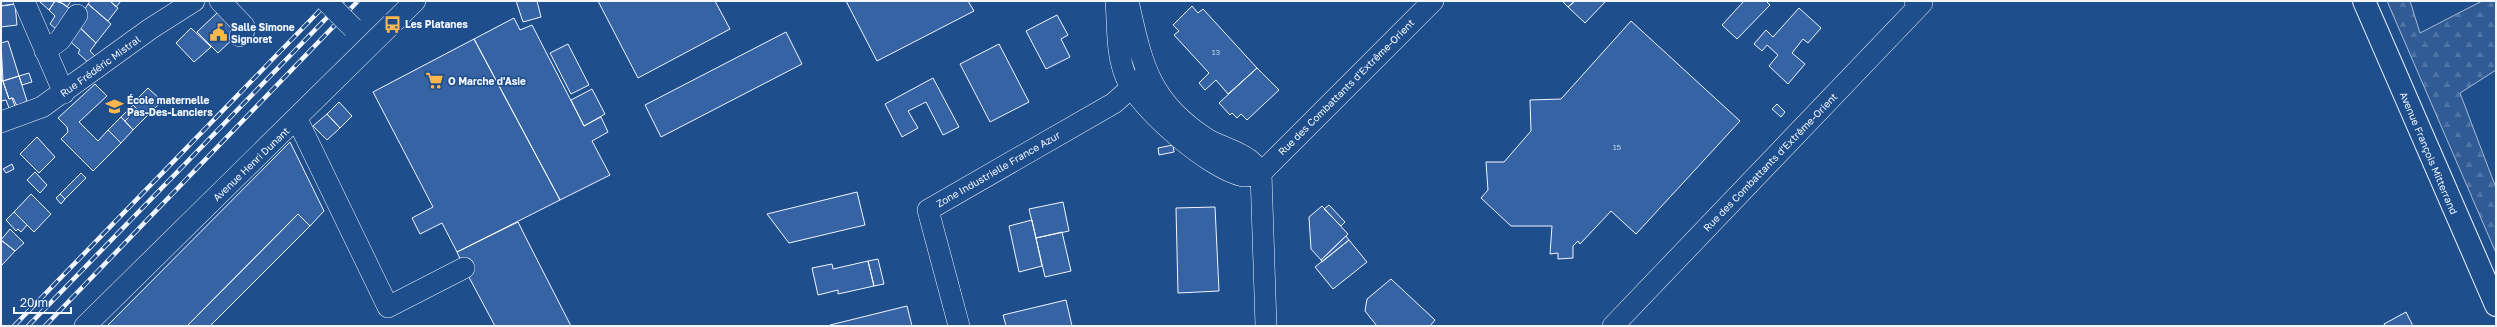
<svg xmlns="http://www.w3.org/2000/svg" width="2497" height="327" viewBox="0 0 2497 327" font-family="'Golos Text',sans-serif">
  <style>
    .forest { fill: url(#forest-firs); stroke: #a8bbd7 }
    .building { fill: #3563a3; stroke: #f2f6ff }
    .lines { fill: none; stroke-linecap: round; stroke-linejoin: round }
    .minor-casing { stroke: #f2f6ff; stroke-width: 22 }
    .major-casing { stroke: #f2f6ff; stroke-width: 24 }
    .minor { stroke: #1f4e8c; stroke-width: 21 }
    .major { stroke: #1f4e8c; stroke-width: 22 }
    .rail-casing { stroke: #f2f6ff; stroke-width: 4.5 }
    .rail { stroke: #1f4e8c; stroke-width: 3; stroke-dasharray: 9; stroke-linecap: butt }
    .minor-bridge-casing { stroke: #f2f6ff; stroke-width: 22; stroke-linecap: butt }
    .minor-bridge { stroke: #1f4e8c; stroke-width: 21 }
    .labels { text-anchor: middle; stroke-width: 3; stroke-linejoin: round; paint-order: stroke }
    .number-label { font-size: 8px; fill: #c3d1e8 }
    .poi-label { font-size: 10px; font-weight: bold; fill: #f2f6ff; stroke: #1f4e8c; text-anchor: start }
    .street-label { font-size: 10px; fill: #f2f6ff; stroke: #1f4e8c }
  </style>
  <defs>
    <pattern id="forest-firs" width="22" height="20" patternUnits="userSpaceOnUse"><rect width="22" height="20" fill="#305b95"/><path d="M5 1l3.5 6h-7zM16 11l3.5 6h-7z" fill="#4e73a5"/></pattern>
  </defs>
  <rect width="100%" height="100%" fill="#1f4e8c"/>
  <path class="forest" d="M2387,1H2410L2420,33L2482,1H2496V70L2460,93L2496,188V253Z"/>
  <path class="building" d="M1,1H15V4L1,6Z
    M39,1H55L49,10Z
    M55,1L64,4L75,13L61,33L50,24L55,16L49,10Z
    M59,1H71L67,7Z
    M90,1H110L118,8L108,21L88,4Z
    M110,1H121L116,7Z
    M516,1H537L541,17L523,22Z
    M598,1H715L730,29L638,78Z
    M846,1H968L974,11L877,61Z
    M1562,1H1575L1568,7Z
    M1575,1H1606L1585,23L1568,7Z
    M1744,1H1766L1770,5L1737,39L1722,25Z
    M15,4L17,25L1,27V6Z
    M88,4L111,24L96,43L76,24Z
    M1192,6L1198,13L1203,9L1257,68L1228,94L1216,80L1205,90L1199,83L1209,73L1174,35L1179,31L1173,25Z
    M1799,8L1821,28L1808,43L1803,39L1792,53L1805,64L1788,84L1769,66L1778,55L1767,45L1762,51L1754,44L1766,30L1773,37Z
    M217,13L238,34L218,53L197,32Z
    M1057,15L1068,35L1061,39L1070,57L1046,69L1026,31Z
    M514,18L520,30L532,25L584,126L601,117L608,132L592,141L610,175L560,200L474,39Z
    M1631,21L1740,121L1636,234L1611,211L1580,244L1578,241L1573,246V258L1558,259V253L1550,254L1552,226H1511L1481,198L1488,190L1486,162H1504L1531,131L1530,100L1561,99Z
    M76,24L96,43L90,51L96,57L91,65L78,53L80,50L66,38Z
    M191,28L211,47L194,62L176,43Z
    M786,32L802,64L661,137L645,105Z
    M474,39L560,200L457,252L442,223L420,234L412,218L433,207L373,92Z
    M8,41L19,76L3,81L1,43Z
    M568,44L589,85L571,94L550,53Z
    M999,44L1029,102L990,122L960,64Z
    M1257,68L1279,90L1247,120L1241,114L1237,118L1232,113L1230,115L1219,103Z
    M29,73L32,82L22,85L19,76Z
    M1,76L9,99L12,98L15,106L9,108L6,100L1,101Z
    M19,76L27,101L17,106L13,98L9,99L3,81Z
    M933,78L959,127L943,135L926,102L908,111L918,128L902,137L885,104Z
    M95,84L107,96L79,122L98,141L108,130L121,143L93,171L61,139L68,132L67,127L58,118Z
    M148,88L162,101L133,130L125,121L137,109L132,104Z
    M592,89L605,114L584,126L571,100Z
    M339,102L352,116L340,128L327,114Z
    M1777,104L1785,112L1781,117L1772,109Z
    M133,105L137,109L125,121L121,117Z
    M327,114L340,128L327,140L313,126Z
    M121,117L133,130L121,143L108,130Z
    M37,137L55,157L39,173L20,154Z
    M290,142L324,211L310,226L298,214L187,326H107Z
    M1173,145L1174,152L1159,155L1158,148Z
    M12,164L14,169L6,173L3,169Z
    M35,172L47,185L40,193L27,180Z
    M81,173L86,178L65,199L60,194Z
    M857,192L865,225L789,243L767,214Z
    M31,194L51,214L34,232L14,212Z
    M60,194L65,199L61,204L56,198Z
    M1063,202L1069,231L1036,238L1029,209Z
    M1329,205L1345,222L1341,226L1324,209Z
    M1322,206L1348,234L1321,260L1311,249L1309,217Z
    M1215,207L1219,291L1178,293L1176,208Z
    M14,212L27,225L21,232L18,229L16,231L6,220Z
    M298,214L310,226L210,326H187Z
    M1032,220L1042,266L1019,272L1009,226Z
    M518,222L526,238L571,326H495L464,268L457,252Z
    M10,229L24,243L15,251L1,240Z
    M1062,232L1071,271L1045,277L1036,238Z
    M1346,236L1349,240L1322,262L1321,260Z
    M1,240L15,251L1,266Z
    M1349,240L1367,262L1333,289L1315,267Z
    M878,259L884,284L874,286L868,261Z
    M868,261L874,286L838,294V290L818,295L812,268L832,264L833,269Z
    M1391,279L1435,320L1430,326H1377L1365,311L1367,299Z
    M1066,300L1072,326H1006L1003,315Z
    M907,306L912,326H831L830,325Z
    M2406,312L2413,326H2385L2384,324Z"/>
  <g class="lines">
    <defs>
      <path id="minor" d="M24,1L64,93
        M220,1L244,26V31L240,36
        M1116,1C1118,25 1116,54 1126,77C1139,108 1209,169 1243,176C1248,177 1255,174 1261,173C1257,168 1253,162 1248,159C1238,151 1219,146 1207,139C1149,102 1142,64 1128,1
        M45,51L60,40L77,15
        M297,119L388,307L464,268
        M1,122L42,107L150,29L194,1
        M85,326L415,1
        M959,326L928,210L1114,103L1142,78
        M1266,326L1261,173L1433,1
        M1613,326L1922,3L1915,1"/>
      <path id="major" d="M2364,1L2496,305"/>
    </defs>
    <use href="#minor" class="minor-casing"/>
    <use href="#major" class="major-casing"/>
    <use href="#minor" class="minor"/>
    <use href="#major" class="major"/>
    <defs>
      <path id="rail" d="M14,326L329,1
        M28,326L343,1
        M45,326L358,1"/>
    </defs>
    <use href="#rail" class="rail-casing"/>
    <use href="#rail" class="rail"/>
    <defs>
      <path id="minor-bridge" d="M326,1L353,28"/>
    </defs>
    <use href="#minor-bridge" class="minor-bridge-casing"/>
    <use href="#minor-bridge" class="minor-bridge"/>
  </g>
  <defs>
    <symbol id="bus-bare" viewBox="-9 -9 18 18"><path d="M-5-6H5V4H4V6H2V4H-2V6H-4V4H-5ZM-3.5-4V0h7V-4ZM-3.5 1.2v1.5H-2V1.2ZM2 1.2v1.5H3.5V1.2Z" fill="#ffb74d" stroke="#1f4e8c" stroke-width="2.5" paint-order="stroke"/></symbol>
    <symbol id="civic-bare" viewBox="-9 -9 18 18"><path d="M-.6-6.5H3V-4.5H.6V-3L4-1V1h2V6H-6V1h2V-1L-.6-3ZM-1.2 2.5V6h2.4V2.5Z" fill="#ffb74d" stroke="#1f4e8c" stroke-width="2.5" paint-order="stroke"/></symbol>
    <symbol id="supermarket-bare" viewBox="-9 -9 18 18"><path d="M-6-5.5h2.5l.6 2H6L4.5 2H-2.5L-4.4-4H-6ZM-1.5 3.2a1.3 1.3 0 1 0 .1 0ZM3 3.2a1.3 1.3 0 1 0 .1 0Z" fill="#ffb74d" stroke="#1f4e8c" stroke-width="2.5" paint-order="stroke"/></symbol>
    <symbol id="school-bare" viewBox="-9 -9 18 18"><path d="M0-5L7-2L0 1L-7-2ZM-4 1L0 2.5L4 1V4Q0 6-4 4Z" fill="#ffb74d" stroke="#1f4e8c" stroke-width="2.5" paint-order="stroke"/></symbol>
  </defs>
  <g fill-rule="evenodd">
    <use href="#bus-bare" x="380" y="12" width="25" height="25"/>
    <use href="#civic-bare" x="206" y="20" width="25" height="25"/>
    <use href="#supermarket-bare" x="422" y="68" width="25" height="25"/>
    <use href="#school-bare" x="102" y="94" width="25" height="25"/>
  </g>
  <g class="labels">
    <g class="number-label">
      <text x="1216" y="55">13</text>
      <text x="1617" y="150">15</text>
    </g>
    <g class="poi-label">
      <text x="405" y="28">Les Platanes</text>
      <text x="231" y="31">Salle Simone<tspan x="231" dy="12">Signoret</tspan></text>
      <text x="448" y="85">O Marche d'Asie</text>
      <text x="127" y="104">École maternelle<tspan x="127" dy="12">Pas-Des-Lanciers</tspan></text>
    </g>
    <g class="street-label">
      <text transform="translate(100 66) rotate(-36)" y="4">Rue Frédéric Mistral</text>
      <text transform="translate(1346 87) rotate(-45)" y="4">Rue des Combattants d'Extrême-Orient</text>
      <text transform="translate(2429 153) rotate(67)" y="4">Avenue François Mitterrand</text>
      <text transform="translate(1770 162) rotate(-46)" y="4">Rue des Combattants d'Extrême-Orient</text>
      <text transform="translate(251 164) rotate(-44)" y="4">Avenue Henri Dunant</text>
      <text transform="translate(998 169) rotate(-30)" y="4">Zone Industrielle France Azur</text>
    </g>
  </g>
  <rect width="2497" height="327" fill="none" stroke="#f2f6ff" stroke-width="4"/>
  <path d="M14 307v6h57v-6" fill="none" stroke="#f2f6ff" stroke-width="2"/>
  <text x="20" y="307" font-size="12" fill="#f2f6ff" stroke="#1f4e8c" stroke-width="3" paint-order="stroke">20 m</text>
</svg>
